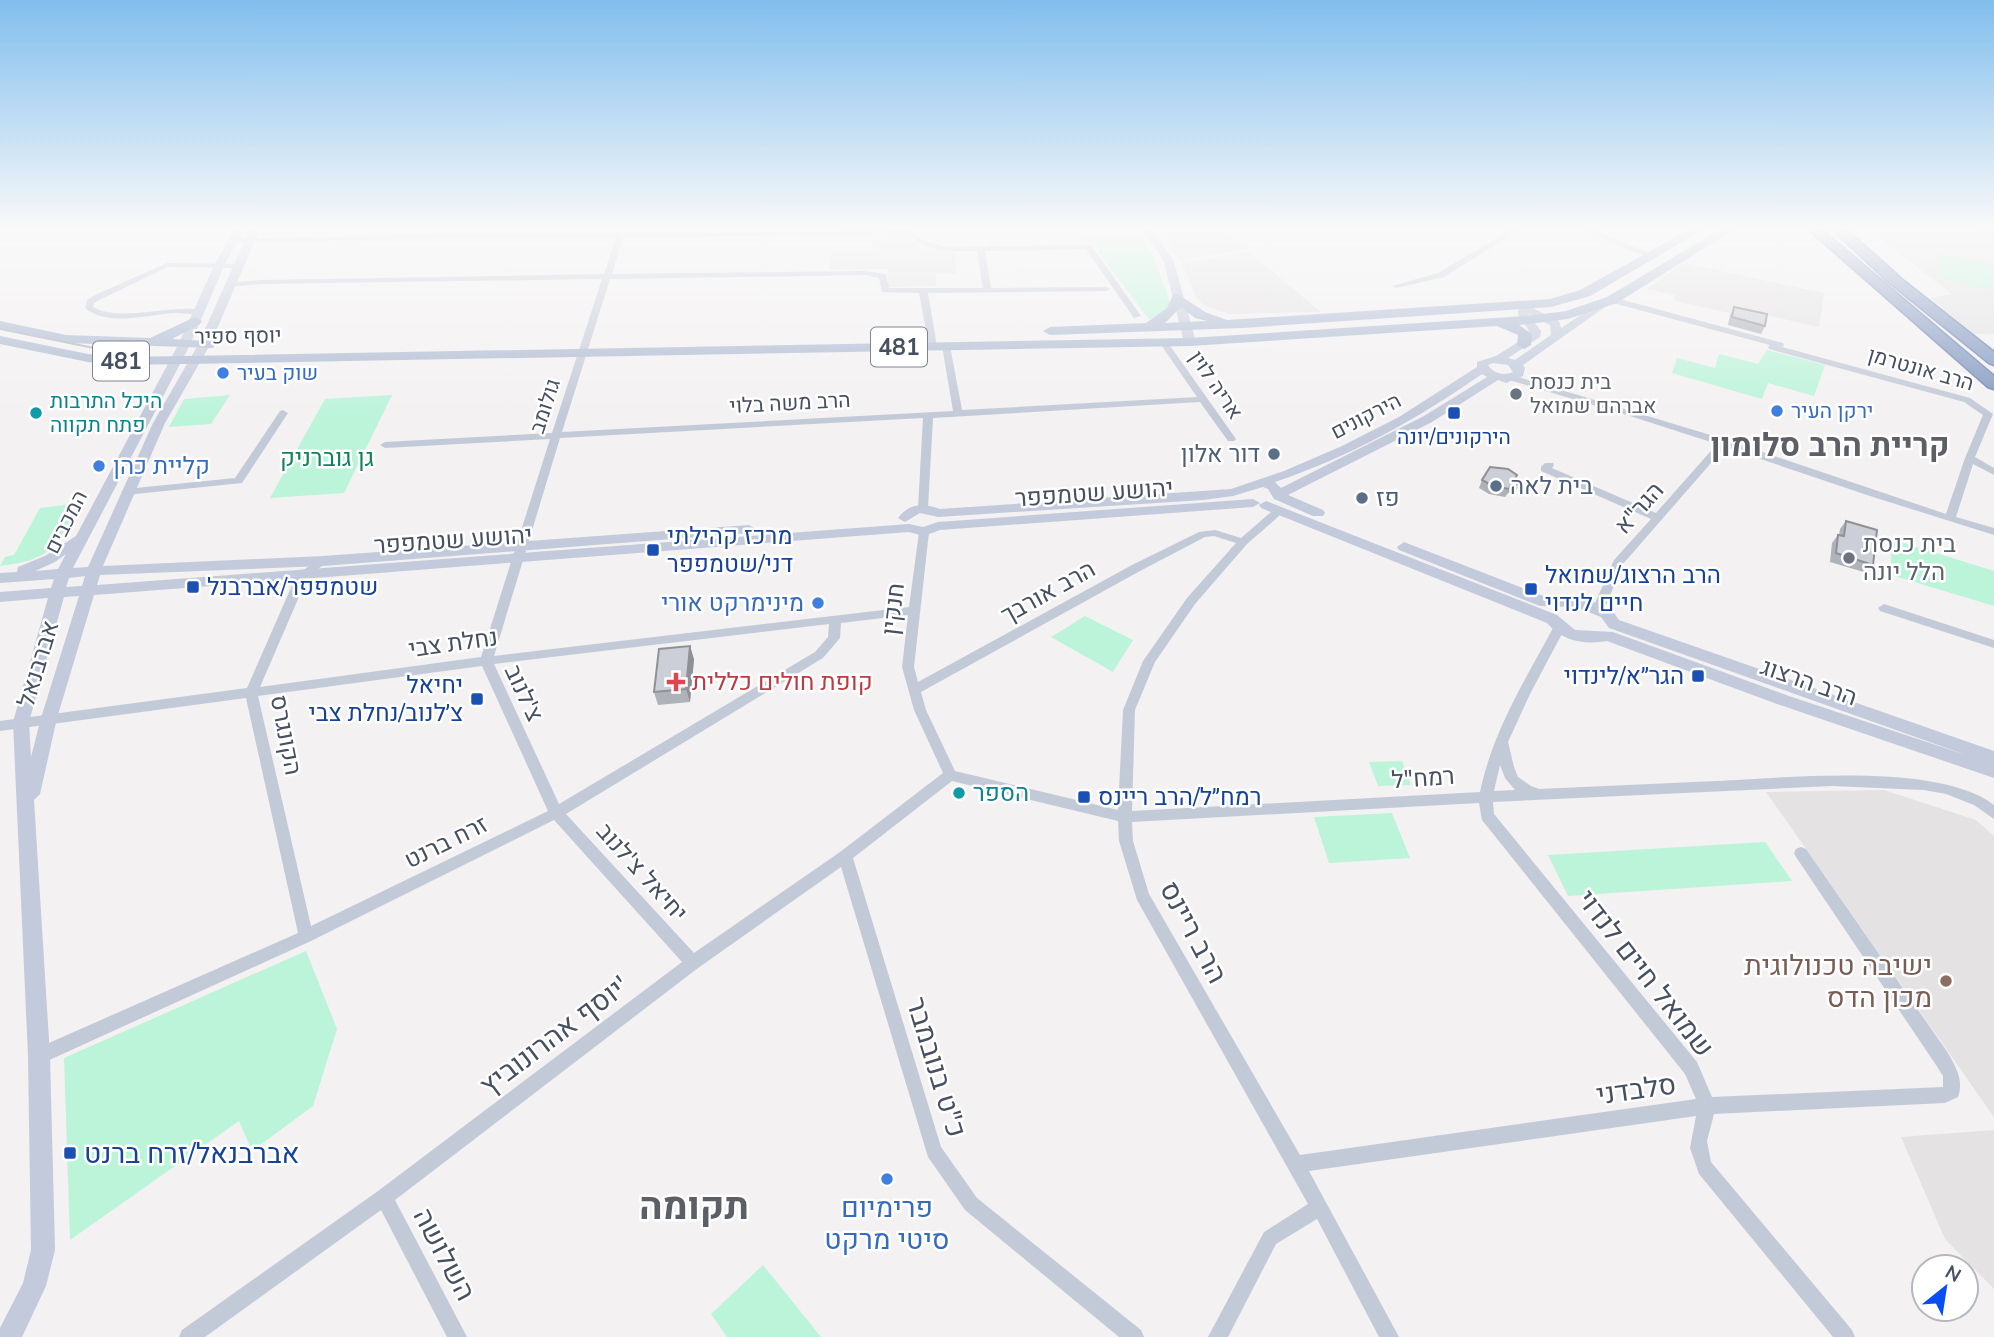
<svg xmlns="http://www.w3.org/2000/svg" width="1994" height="1337" viewBox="0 0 1994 1337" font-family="'Nunito Sans',Heebo,sans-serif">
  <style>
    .education { fill: #e4e2e3 }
    .green { fill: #bcf4da }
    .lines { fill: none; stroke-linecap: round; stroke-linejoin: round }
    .highway-casing { stroke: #6f85af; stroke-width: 3 }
    .street { fill: #c3cad7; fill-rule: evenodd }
    .secondary { fill: #c2cadb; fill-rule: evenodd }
    .primary { fill: #aebbd2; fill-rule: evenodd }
    .highway { fill: #849ac3; fill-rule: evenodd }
    .tram { stroke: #b2b4bc; stroke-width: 2 }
    .wall { fill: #afb2b9 }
    .shaded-wall { fill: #8f9196 }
    .building { fill: #cccfd7; stroke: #8f9196; stroke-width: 2 }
    .shop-dot { fill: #3f7fe0; stroke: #fff; stroke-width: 2.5 }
    .worship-dot { fill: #6b7280; stroke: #fff; stroke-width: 2.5 }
    .culture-dot { fill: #0f9aa8; stroke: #fff; stroke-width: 2.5 }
    .transit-dot { fill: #1a4fb4; stroke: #fff; stroke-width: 2.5 }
    .service-dot { fill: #5c6f8a; stroke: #fff; stroke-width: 2.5 }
    .health-dot { fill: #e0444e; stroke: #fff; stroke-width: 2.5 }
    .education-dot { fill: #8d6e63; stroke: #fff; stroke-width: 2.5 }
    .labels { text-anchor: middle; stroke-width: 5; stroke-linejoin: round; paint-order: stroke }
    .far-street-label { font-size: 21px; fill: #475060; stroke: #fff }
    .far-shop-label { font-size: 21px; fill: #366cbe; stroke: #fff; text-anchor: start }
    .far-worship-label { font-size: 21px; fill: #5b616d; stroke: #fff; text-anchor: start }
    .far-culture-label { font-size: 21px; fill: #0d838f; stroke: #fff; text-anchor: start }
    .far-transit-label { font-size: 21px; fill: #164399; stroke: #fff }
    .shield { fill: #fff; stroke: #7e8490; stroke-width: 2 }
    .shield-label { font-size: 23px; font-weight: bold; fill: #475060 }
    .service-label { font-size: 24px; fill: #4e5e75; stroke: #fff; text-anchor: start }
    .park-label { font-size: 24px; fill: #0f845b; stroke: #fff }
    .shop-label { font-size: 24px; fill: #366cbe; stroke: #fff; text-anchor: start }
    .street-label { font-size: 24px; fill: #475060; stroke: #fff }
    .transit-label { font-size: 24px; fill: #164399; stroke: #fff; text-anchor: start }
    .worship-label { font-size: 24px; fill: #5b616d; stroke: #fff; text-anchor: start }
    .health-label { font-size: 24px; fill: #be3a42; stroke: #fff; text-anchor: start }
    .culture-label { font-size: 24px; fill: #0d838f; stroke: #fff; text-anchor: start }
    .near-street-label { font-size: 28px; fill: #475060; stroke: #fff }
    .near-education-label { font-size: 28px; fill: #785e54; stroke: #fff; text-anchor: end }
    .near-transit-label { font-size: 28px; fill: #164399; stroke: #fff; text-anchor: start }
    .near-shop-label { font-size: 28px; fill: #366cbe; stroke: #fff }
    .district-label { font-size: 32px; font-weight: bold; fill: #5c5f66; stroke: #fff }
    .near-district-label { font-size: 38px; font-weight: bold; fill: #5c5f66; stroke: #fff }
  </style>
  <rect width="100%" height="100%" fill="#f3f1f1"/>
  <path class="education" d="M1159,229H1221L1246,249L1180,260Z
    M1868,229H1966L1994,238V334H1974L1930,298L1952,294Z
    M873,239H906L926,249L955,251L956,274H936V286L888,287V269L829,270L832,253H872Z
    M1249,252L1321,312L1229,314L1203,305L1196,297L1182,263Z
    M1683,263L1824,293L1819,327L1766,315L1765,321L1675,301V295L1647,289Z
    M1884,790L1976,820L1994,836V1117L1766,792Z
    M1994,1130V1289L1945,1239L1901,1137Z"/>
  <path class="green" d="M1070,229H1136L1154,257L1171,306L1161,315L1149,319L1091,243L1083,242Z
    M1938,253L1990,264L1993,290L1940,279Z
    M1767,350L1825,365L1814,396L1768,383L1762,399L1672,373L1677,358L1715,368L1719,354L1758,364Z
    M230,395L211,424L169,427L184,399Z
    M392,395L344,493L270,498L325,399Z
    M81,503C55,547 54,559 0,566L5,557L14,555L40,508Z
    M1891,539L1994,571V606L1891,575Z
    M1085,616L1133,640L1113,672L1051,637Z
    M1402,761L1411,785L1378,786L1369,762Z
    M1392,813L1410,858L1329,863L1314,817Z
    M1765,842L1792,881L1568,896L1548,855Z
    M306,951L337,1029L313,1106L252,1151L239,1121L70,1240L64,1058Z
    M763,1265L821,1337H727L711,1314Z"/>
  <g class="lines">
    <defs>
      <path id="highway" d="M1808,229H1821L1994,376V389L1988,387Z
        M1832,229H1846L1904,281L1994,352V365L1989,363L1885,279Z"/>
    </defs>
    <use href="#highway" class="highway-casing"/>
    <path class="street" d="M1512,229H1521L1444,277L1396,288L1392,286L1438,273Z
      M1580,229H1590L1656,256L1649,258Z
      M1974,229H1985L1994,232V236Z
      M912,231L923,240L946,247L1091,245L1141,316L1134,318L1086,249L985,251L991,288L1106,287L1110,289L1106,291L928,293L937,346L933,349L929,346L919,293L882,292L879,278L866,275L610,279L562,432L953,411L942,346L946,343L950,346L962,410L1197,397L1159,342L1163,339L1166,340L1236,439L1234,441H1228L1200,402L933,418L928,508L923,511L918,508L923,418L560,438L494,656L909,607L919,532L924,529L929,532L914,667L918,682L1132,565L1199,532L1215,530L1241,538L1271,512L1275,511L1280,514L1279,516L1247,544L1195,604L1155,662L1135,710L1132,811L1480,792C1492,733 1525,680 1553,628L1559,624L1565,628L1530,694L1508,742L1514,767L1518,777L1531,786L1539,789C1598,786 1657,784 1716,781C1785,778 1939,762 1994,805V819L1974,805L1946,794L1924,790L1832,786L1493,802L1494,814L1697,1062L1712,1097L1943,1087V1076L1936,1065L1796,857L1794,853L1796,849L1801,847L1806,849L1948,1053C1956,1067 1964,1081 1958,1097L1945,1103L1714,1114L1707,1141L1711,1162L1852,1330L1855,1337H1833L1699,1174L1690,1148L1696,1116L1309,1171L1399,1337H1379L1317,1219L1276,1244L1228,1337H1208L1264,1232L1308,1204L1137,900L1119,841L1118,821L952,781L853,858L941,1147L977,1198L1141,1330L1144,1337H1119L965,1210L928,1157L841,867L698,968L395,1200L467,1337H447L381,1210L205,1337H179L182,1330L378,1191L682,962L554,820L311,941L45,1062L39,1064L33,1062L31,1056L33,1050L298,933L246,698L0,731V721L247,688L297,574L323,557L329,561L308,576L260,687L481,657L550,439L385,448L380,445L385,442L552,433L602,279L262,284L229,287L225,285L226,283L262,280L604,274L616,237L447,238L232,243L228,241L232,239L447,234ZM910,235C926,254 954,251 977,251L983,288H889L886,274L866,271L612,274L623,237ZM1214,536L1236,543L1187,598L1143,661L1123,710L1118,810L955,771L926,710L921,692L1140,571L1205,537ZM908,615L902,667L914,710L943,773L840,852L694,953L566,814L823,658L840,638L841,623ZM829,624L828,637L815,652L559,804L494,664ZM482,666L548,811L311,926L258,696ZM1500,765L1505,778L1515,790L1494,791ZM1479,803L1482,820L1685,1074L1696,1099L1300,1155L1149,894L1133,841L1132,822Z
      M167,263L238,264L242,266L238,268L168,267L101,299L94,303L93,307C122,323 169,304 202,310V314C193,315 183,313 174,313C146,315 108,327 85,308L87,300L95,295Z
      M1612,297L1783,343L1784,345L1782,347L1970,398L1993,414L1975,457L1994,468V475L1973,464L1956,517L1994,528V535L1870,496L1725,447L1623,564L1604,610L1602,613H1594L1592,610L1614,560L1651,519L1541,471V467L1545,463H1553L1554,465L1552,468L1656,513L1717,444L1630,416L1509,380V376H1515L1727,440L1946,514L1965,458L1983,415L1964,402L1769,349L1768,347L1770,345L1609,302L1608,300Z
      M283,410L288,413L242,483L126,495L121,492L126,489L235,478L280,411Z
      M1884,604L1994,640V648L1880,611L1878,608Z"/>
    <path class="secondary" d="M234,229H244L224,266L190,345L73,568L88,567L153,423L198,345L250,229H260L210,345L165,423L103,566L323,556L749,525L756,529L749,533L323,566L100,575L97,585L909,524L923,527L938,522L1253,499L1260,503L1253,507L940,530L924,536L909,532L94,595L57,718L40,794L34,800L50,1056L55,1250L46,1286L22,1337H0V1328L23,1283L31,1250L28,1056L13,722L48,598L0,602V592L51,588L54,579L0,583V573L17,572L18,567L45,556L76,536L178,345L214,266ZM66,554L58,569L35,571L55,562ZM85,576L82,586L66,587L69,578ZM79,596L41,718L31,757L29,722L64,597Z
      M1143,229H1153L1174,262L1196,342L1194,344L1184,342L1164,262Z
      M1601,302L1606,305L1605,307L1523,365L1525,368L1523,376L1506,383L1498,380L1432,422L1288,495L1323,510L1325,513L1323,516H1313L1274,499L1268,489L1263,487L1233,496L1203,500L938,517L920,513L905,522L898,518C909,503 924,503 940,509L1231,489L1284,471L1342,446L1399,417L1477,367V362L1496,356L1529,335V331L1518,314L1519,305H1527L1559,321L1561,328ZM1528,314L1550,325L1551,335L1515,360L1508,358L1540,337L1541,331ZM1493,363L1508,365L1513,372C1504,376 1494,374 1488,365ZM1482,374L1487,377L1424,416L1281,488L1275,482C1349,457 1418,419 1482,374Z
      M1266,501L1557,615L1575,630L1613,632L1789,696L1969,756L1609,628L1601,617L1586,611L1573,607L1540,606L1399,550L1397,547L1404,542L1409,544L1546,597H1573L1596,603L1611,609L1619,620L1994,751V778L1777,704L1607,641C1584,645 1562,641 1547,623L1261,508L1259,505Z"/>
    <path class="primary" d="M1690,229H1704L1590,296L1551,307L1242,328L1050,335L1043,331L1050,327L1146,323L1167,308L1173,295L1178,294L1205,312L1227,320L1550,299L1580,290ZM1181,307L1195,318L1207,321L1165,323Z
      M1721,229H1735L1617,303L1568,319L1519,325L1532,334L1531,345L1524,349L1517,345L1518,335L1497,326L1190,346L123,365L88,362L0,344V336L88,354L123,357L1190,338L1527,316L1566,311L1607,297Z
      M195,317L202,321L200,324L172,339L208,341L215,345L213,348L66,343L0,329V321L66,335L150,338Z"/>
    <use href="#highway" class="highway"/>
    <path class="tram" d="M0,329L99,349L140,350"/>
  </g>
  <path class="wall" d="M1734,307L1765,326L1761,334L1728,325L1730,315Z
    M1517,475L1515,479L1519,484L1515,493H1508L1505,497L1489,494L1479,488L1482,480Z
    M1846,521L1873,565L1867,573L1830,562L1832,543L1838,535H1839L1840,529Z
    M694,659L690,702L658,705L654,692Z"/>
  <path class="shaded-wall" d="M690,646L694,659L690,702L686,689Z"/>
  <path class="building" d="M1734,307L1767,314L1765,326L1732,317Z
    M1490,467L1508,469L1517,475L1515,479L1519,484L1511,485L1509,489L1493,486L1482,480Z
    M1846,521L1877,530L1873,565L1836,553L1838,535L1844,536Z
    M690,646L686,689L654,692L659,649Z"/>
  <linearGradient id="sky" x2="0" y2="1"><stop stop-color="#81beed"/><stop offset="0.55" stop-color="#faf9f9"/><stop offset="1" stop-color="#faf9f9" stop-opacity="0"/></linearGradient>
  <rect width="1994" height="416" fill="url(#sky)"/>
  <g class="shop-dot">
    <circle cx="223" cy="373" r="7"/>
    <circle cx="1777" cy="411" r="7"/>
    <circle cx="99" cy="466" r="7"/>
    <circle cx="818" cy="603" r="7"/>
    <circle cx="887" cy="1179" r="7"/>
  </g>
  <g class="worship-dot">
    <circle cx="1516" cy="394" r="7"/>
    <circle cx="1849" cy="558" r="7"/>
  </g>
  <g class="culture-dot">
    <circle cx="36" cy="413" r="7"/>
    <circle cx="959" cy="793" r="7"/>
  </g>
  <g class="transit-dot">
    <rect x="1447" y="406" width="14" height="14" rx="3.5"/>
    <rect x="646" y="543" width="14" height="14" rx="3.5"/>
    <rect x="186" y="580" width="14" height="14" rx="3.5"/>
    <rect x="1524" y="582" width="14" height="14" rx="3.5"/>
    <rect x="1691" y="669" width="14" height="14" rx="3.5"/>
    <rect x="470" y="692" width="14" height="14" rx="3.5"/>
    <rect x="1077" y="790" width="14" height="14" rx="3.5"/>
    <rect x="63" y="1146" width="14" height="14" rx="3.5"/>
  </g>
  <g class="service-dot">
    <circle cx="1274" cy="454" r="7"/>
    <circle cx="1496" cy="486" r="7"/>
    <circle cx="1362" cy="498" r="7"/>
  </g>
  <path class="health-dot" d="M672.5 671.5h7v7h7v7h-7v7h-7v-7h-7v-7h7z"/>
  <circle class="education-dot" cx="1946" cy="981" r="7"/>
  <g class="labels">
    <g class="far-street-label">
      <text transform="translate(238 336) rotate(-1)" y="7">יוסף ספיר</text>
      <text transform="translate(1921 369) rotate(16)" y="7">הרב אונטרמן</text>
      <text transform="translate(1216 385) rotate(56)" y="7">אריה לוין</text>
      <text transform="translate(790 403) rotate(-3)" y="7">הרב משה בלוי</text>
      <text transform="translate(545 406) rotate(-72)" y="7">גולומב</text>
      <text transform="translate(1366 416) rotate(-27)" y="7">הירקונים</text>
      <text transform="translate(66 522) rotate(-63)" y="7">המכבים</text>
    </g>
    <g class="far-shop-label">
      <text x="237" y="380">שוק בעיר</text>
      <text x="1791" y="418">ירקן העיר</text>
    </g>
    <g class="far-worship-label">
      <text x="1530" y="389">בית כנסת<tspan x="1530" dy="24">אברהם שמואל</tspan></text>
    </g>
    <g class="far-culture-label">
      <text x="50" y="408">היכל התרבות<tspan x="50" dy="24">פתח תקווה</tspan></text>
    </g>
    <g class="far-transit-label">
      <text x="1454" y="444">הירקונים/יונה</text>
    </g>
    <g class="shield">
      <rect x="871" y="327.5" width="56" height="39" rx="5"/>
      <rect x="93" y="341.5" width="56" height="39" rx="5"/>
    </g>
    <g class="shield-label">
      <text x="899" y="355">481</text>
      <text x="121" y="369">481</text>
    </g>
    <g class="service-label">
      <text x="1260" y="462" text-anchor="end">דור אלון</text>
      <text x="1510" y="494">בית לאה</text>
      <text x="1376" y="506">פז</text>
    </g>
    <g class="park-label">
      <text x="327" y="466">גן גוברניק</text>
    </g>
    <g class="shop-label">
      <text x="113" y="474">קליית כהן</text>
      <text x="804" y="611" text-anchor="end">מינימרקט אורי</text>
    </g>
    <g class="street-label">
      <text transform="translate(1094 493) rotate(-4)" y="8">יהושע שטמפפר</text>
      <text transform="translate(1639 508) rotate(-48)" y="8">הגר"א</text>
      <text transform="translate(453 540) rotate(-4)" y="8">יהושע שטמפפר</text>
      <text transform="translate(1048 592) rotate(-29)" y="8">הרב אורבך</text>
      <text transform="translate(893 609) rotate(-83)" y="8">חנקין</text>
      <text transform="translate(453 643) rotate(-8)" y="8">נחלת צבי</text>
      <text transform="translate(38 664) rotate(-73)" y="8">אברבנאל</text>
      <text transform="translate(1809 682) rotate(19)" y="8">הרב הרצוג</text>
      <text transform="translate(524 693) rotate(65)" y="8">צ'לנוב</text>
      <text transform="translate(286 735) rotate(79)" y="8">הקונגרס</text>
      <text transform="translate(1423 778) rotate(-4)" y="8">רמח"ל</text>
      <text transform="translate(446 842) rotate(-26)" y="8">זרח ברנט</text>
      <text transform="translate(642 872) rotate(48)" y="8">יחיאל צ'לנוב</text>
    </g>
    <g class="transit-label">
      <text x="667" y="544">מרכז קהילתי<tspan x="667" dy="28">דני/שטמפפר</tspan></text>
      <text x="1545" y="583">הרב הרצוג/שמואל<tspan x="1545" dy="28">חיים לנדוי</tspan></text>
      <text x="207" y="595">שטמפפר/אברבנל</text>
      <text x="1684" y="684" text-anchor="end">הגר״א/לינדוי</text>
      <text x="463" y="693" text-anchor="end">יחיאל<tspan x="463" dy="28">צ׳לנוב/נחלת צבי</tspan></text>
      <text x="1098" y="805">רמח״ל/הרב ריינס</text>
    </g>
    <g class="worship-label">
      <text x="1863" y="552">בית כנסת<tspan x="1863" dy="28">הלל יונה</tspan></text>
    </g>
    <g class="health-label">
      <text x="692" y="690">קופת חולים כללית</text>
    </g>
    <g class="culture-label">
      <text x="973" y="801">הספר</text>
    </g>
    <g class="near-street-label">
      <text transform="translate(1194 932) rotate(62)" y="10">הרב ריינס</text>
      <text transform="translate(1646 973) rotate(52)" y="10">שמואל חיים לנדוי</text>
      <text transform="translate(554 1035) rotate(-37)" y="10">יוסף אהרונוביץ'</text>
      <text transform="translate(937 1067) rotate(73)" y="10">כ"ט בנובמבר</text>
      <text transform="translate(1636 1089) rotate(-8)" y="10">סלבדני</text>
      <text transform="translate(445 1254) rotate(62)" y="10">השלושה</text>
    </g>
    <g class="near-education-label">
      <text x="1932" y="975">ישיבה טכנולוגית<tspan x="1932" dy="32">מכון הדס</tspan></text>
    </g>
    <g class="near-transit-label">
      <text x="84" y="1163">אברבנאל/זרח ברנט</text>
    </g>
    <g class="near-shop-label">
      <text x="887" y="1217">פרימיום<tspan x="887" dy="32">סיטי מרקט</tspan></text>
    </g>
    <g class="district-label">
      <text x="1830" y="456">קריית הרב סלומון</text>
    </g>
    <g class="near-district-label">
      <text x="694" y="1219">תקומה</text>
    </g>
  </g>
  <g transform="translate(1945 1288) rotate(30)"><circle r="33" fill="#ffffff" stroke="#b5b9bf" stroke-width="2"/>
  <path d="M0-5L12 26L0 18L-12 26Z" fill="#084df5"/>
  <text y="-10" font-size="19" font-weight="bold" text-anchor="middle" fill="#475060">N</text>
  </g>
</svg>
